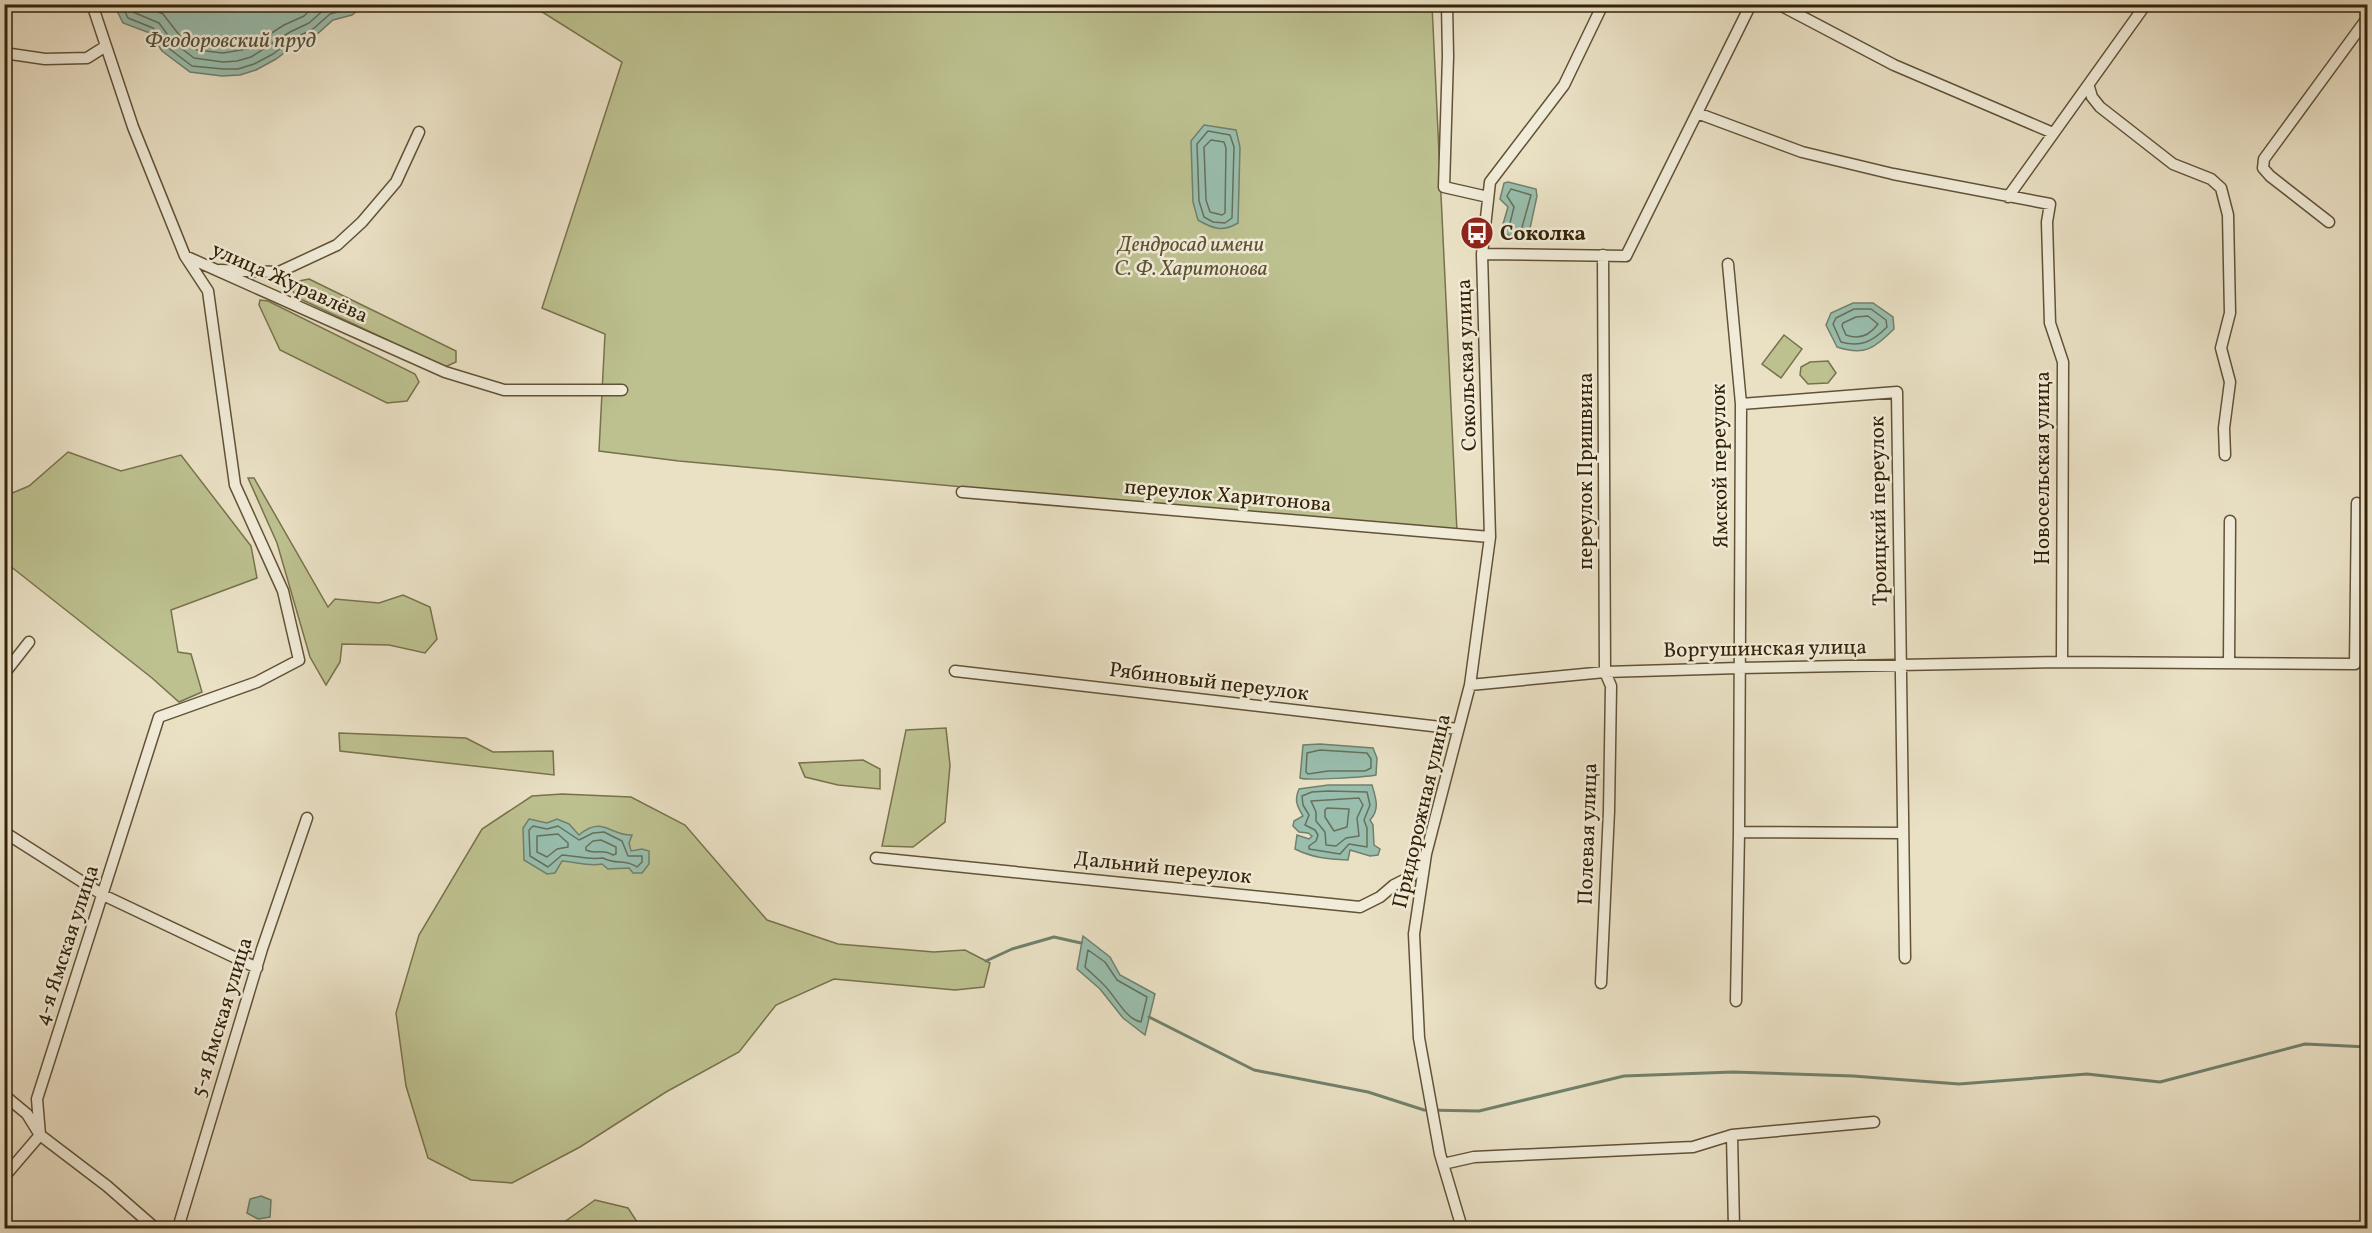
<svg xmlns="http://www.w3.org/2000/svg" width="2372" height="1233" viewBox="0 0 2372 1233" font-family="Vollkorn,serif">
  <style>
    .green { fill: #bdc190; stroke: #78724c; stroke-width: 1.5 }
    .water { fill: #99beae; stroke: #71806c; stroke-width: 1.5 }
    .lines { fill: none; stroke-linecap: round; stroke-linejoin: round }
    .shore { stroke: #66705b; stroke-width: 1.5 }
    .stream { stroke: #71806c; stroke-width: 3 }
    .minor-casing { stroke: #625237; stroke-width: 13 }
    .minor { stroke: #f1ecd9; stroke-width: 10 }
    .labels { text-anchor: middle; stroke-width: 5; stroke-linejoin: round; paint-order: stroke }
    .poi-label { font-size: 21px; font-weight: bold; fill: #342208; stroke: #f1ecd9; text-anchor: start }
    .park-label { font-size: 21px; font-style: italic; fill: #5d5231; stroke: #f1ecd9 }
    .street-label { font-size: 21px; fill: #342208; stroke: #f1ecd9 }
    .water-label { font-size: 22px; font-style: italic; fill: #52513a; stroke: #f1ecd9 }
  </style>
  <rect width="100%" height="100%" fill="#eae1c5"/>
  <filter id="stains"><feTurbulence type="fractalNoise" baseFrequency=".00333" numOctaves="4"/><feColorMatrix values="0 0 0 0 .2 0 0 0 0 .09 0 0 0 0 .02 0 0 0 .5 -.17"/></filter>
  <radialGradient id="worn" r=".72"><stop offset=".6" stop-color="#630" stop-opacity="0"/><stop offset="1" stop-color="#630" stop-opacity=".3"/></radialGradient>
  <path class="green" d="M531,5H1432L1457,532L679,461L599,451L605,334L542,308L622,62Z
    M309,279L456,351V362L445,367L298,298L291,289L294,282Z
    M260,300L268,301L415,374L419,382L407,401L387,403L280,350L259,305Z
    M1784,335L1802,349L1781,378L1762,364Z
    M1828,361L1836,373L1828,383L1808,384L1800,375L1801,367L1810,362Z
    M68,452L121,471L181,455L251,546L257,578L171,610L178,652L191,654L202,692L179,702L152,678L5,562V496L29,486Z
    M248,478H254L328,607L335,599L379,603L403,595L430,607L437,639L425,653L389,645L342,644L340,662L326,685L310,657L277,543Z
    M946,728L950,765L945,822L913,847L882,846L906,730Z
    M339,733L466,738L493,752L553,751L554,775L340,751Z
    M863,760L880,769V789L838,785L805,777L799,763Z
    M562,794L631,797L685,825L767,920L838,944L934,952L965,950L990,963L984,987L955,990L834,979L776,1005L739,1052L666,1092L580,1147L512,1183L471,1180L428,1158L406,1086L396,1013L419,935L482,829L532,796Z
    M595,1200L628,1208L641,1228H556Z"/>
  <path class="water" d="M114,5H364L352,15L333,20L316,35L296,44L276,59L256,70L240,75L222,76L190,72L162,51L150,33L123,23Z
    M1204,125L1236,130L1240,147L1238,223C1223,232 1213,229 1198,220L1193,202L1191,141Z
    M1508,182L1536,189L1537,196L1529,233L1526,237L1510,236L1501,231L1508,207L1500,199L1504,183Z
    M1853,303H1873L1893,317L1894,329C1873,349 1865,356 1837,347L1826,325L1831,313Z
    M1320,744L1373,748L1377,758L1376,775C1366,777 1306,781 1300,778L1303,745Z
    M1328,785H1372C1376,798 1380,810 1370,820L1373,825L1374,845L1380,849L1378,855L1370,856L1350,850L1348,860C1328,859 1313,858 1295,849L1297,835L1309,839L1312,836L1308,833L1299,832L1293,826L1294,821L1303,816C1297,806 1294,800 1299,789Z
    M529,819L547,823L557,819L569,824L579,835C603,815 610,836 632,835L629,843L631,851L642,849L649,851V864L642,873H633L629,868L608,869L602,864C588,867 577,862 562,861L555,873L547,874L524,860L523,828Z
    M1083,936L1110,957L1120,975L1155,994L1145,1035L1123,1018L1100,989L1077,969Z
    M261,1196L271,1200L270,1217L258,1219L247,1213L250,1199Z"/>
  <g class="lines">
    <path class="shore" d="M121,4L128,18L153,28L167,47L192,66L223,69H238L254,64L273,54L293,39L313,29L330,14L349,9L355,4
      M129,4L133,12L159,23L173,42L194,58L223,62L237,61L251,57L290,32L309,23L326,8L338,4
      M139,4L163,14L180,36L197,50L223,53L247,49L284,25L304,16L316,4
      M1208,131L1230,135L1234,147L1232,218L1225,223L1213,222L1204,217L1199,201L1197,144Z
      M1211,140L1224,142L1226,148L1225,213L1222,215L1210,212L1206,200L1204,147Z
      M1511,189L1531,195L1521,231L1512,230L1509,227L1514,207L1507,196Z
      M1854,309H1871L1886,320L1887,327C1873,341 1861,348 1841,342L1833,324L1836,318Z
      M1868,316L1878,324C1870,335 1859,340 1846,335L1842,326L1843,323L1856,317Z
      M1320,750L1367,753L1371,759V768L1365,771H1328L1308,774L1306,772L1307,753Z
      M1328,791L1367,792L1370,805L1364,820L1367,828V847L1349,844L1340,854L1309,849V846L1316,841L1318,835L1315,830L1305,825L1309,815L1303,805L1302,796L1312,792Z
      M1359,798L1363,805L1357,818L1359,836L1346,838L1336,846L1326,845L1325,832L1316,821V812L1311,801Z
      M1327,808L1349,809L1347,827L1334,831L1325,817V810Z
      M533,826L547,829L558,826L579,840L593,833L604,832L622,841L628,856H642V862L637,867C626,859 616,865 603,858C587,860 578,856 562,855L548,867L530,856L529,830Z
      M558,834L568,843V847L557,849L547,857L537,852V836Z
      M601,840L616,847V854L613,855C602,848 595,855 586,850V847L593,841Z
      M1088,950L1105,962L1117,980L1147,997L1141,1022C1125,1019 1115,995 1103,984C1097,978 1091,973 1085,967Z"/>
    <path class="stream" d="M986,961L1012,949L1054,937L1081,943
      M1149,1017L1254,1070L1368,1092L1424,1110L1479,1111L1624,1076L1733,1072L1853,1076L1959,1084L2087,1074L2160,1082L2305,1044L2368,1047"/>
    <defs>
      <path id="minor" d="M92,4L133,127L185,256L445,372L504,390H622
        M1447,4L1448,56L1444,187L1488,197
        M1778,4L1894,65L2053,133
        M4,53L45,59L87,58L106,46
        M2089,87L2092,97L2100,107L2173,164L2211,179L2221,188L2228,215L2230,313L2221,348L2230,382L2224,428L2225,455
        M1697,113L1802,152L1893,174L2050,204L2047,222L2050,323L2063,362L2062,662
        M2008,197L2146,4
        M2329,222L2270,176L2263,168L2264,159L2368,17
        M1482,254L1626,256L1751,4
        M1728,264L1741,404L1739,832L1736,1001
        M220,270L279,272L337,245L362,222L396,182L419,132
        M1741,404L1897,392L1905,958
        M962,492L1490,537
        M2229,663L2230,521
        M955,671L1458,729
        M4,674L29,642
        M1470,685L1605,672L1739,668L2062,662L2355,664L2357,503
        M4,832L103,895L257,968
        M1739,832L1902,833
        M876,858L1360,907L1380,897L1394,885L1412,876L1425,857
        M1601,983L1609,811L1611,686L1605,672L1603,255
        M4,1095L27,1114L40,1135L107,1186L155,1228
        M1732,1135L1734,1228
        M1443,1164L1474,1157L1693,1147L1732,1135L1874,1122
        M4,1177L40,1135L37,1099L159,717L257,682L299,660L283,591L235,485L208,291L185,256
        M178,1228L262,949L307,818
        M1462,1228L1440,1154L1419,1038L1414,934L1426,854L1470,685L1490,537L1482,254L1490,182L1564,85L1603,4"/>
    </defs>
    <use href="#minor" class="minor-casing"/>
    <use href="#minor" class="minor"/>
  </g>
  <defs>
    <symbol id="bus-disc" viewBox="-11 -11 22 22"><circle r="9.5" fill="#8f2418" stroke="#f1ecd9"/><path d="M-5-6H5V4H4V6H2V4H-2V6H-4V4H-5ZM-3.5-4V0h7V-4ZM-3.5 1.2v1.5H-2V1.2ZM2 1.2v1.5H3.5V1.2Z" fill="#fff"/></symbol>
  </defs>
  <g fill-rule="evenodd">
    <use href="#bus-disc" x="1458" y="214" width="38" height="38"/>
  </g>
  <g class="labels">
    <g class="poi-label">
      <text x="1500" y="240">Соколка</text>
    </g>
    <g class="park-label">
      <text x="1191" y="251">Дендросад имени<tspan x="1191" dy="24">С. Ф. Харитонова</tspan></text>
    </g>
    <g class="street-label">
      <text transform="translate(290 282) rotate(24)" y="7">улица Журавлёва</text>
      <text transform="translate(1466 365) rotate(-92)" y="7">Сокольская улица</text>
      <text transform="translate(1719 466) rotate(-91)" y="7">Ямской переулок</text>
      <text transform="translate(2042 468) rotate(-90)" y="7">Новосельская улица</text>
      <text transform="translate(1585 471) rotate(-90)" y="7">переулок Пришвина</text>
      <text transform="translate(1228 495) rotate(5)" y="7">переулок Харитонова</text>
      <text transform="translate(1878 511) rotate(-91)" y="7">Троицкий переулок</text>
      <text transform="translate(1765 648) rotate(-1)" y="7">Воргушинская улица</text>
      <text transform="translate(1209 681) rotate(7)" y="7">Рябиновый переулок</text>
      <text transform="translate(1421 811) rotate(-77)" y="7">Придорожная улица</text>
      <text transform="translate(1587 834) rotate(-88)" y="7">Полевая улица</text>
      <text transform="translate(1163 867) rotate(6)" y="7">Дальний переулок</text>
      <text transform="translate(66 945) rotate(-72)" y="7">4-я Ямская улица</text>
      <text transform="translate(221 1017) rotate(-73)" y="7">5-я Ямская улица</text>
    </g>
    <g class="water-label">
      <text x="230" y="47">Феодоровский пруд</text>
    </g>
  </g>
  <rect width="2372" height="1233" fill="none" stroke="#eae1c5" stroke-width="24"/>
  <rect x="6" y="6" width="2360" height="1221" fill="none" stroke="#342208" stroke-width="3"/>
  <rect x="12" y="12" width="2348" height="1209" fill="none" stroke="#342208" stroke-width="1.5"/>
  <rect width="100%" height="100%" filter="url(#stains)"/>
  <rect width="100%" height="100%" fill="url(#worn)"/>
</svg>
